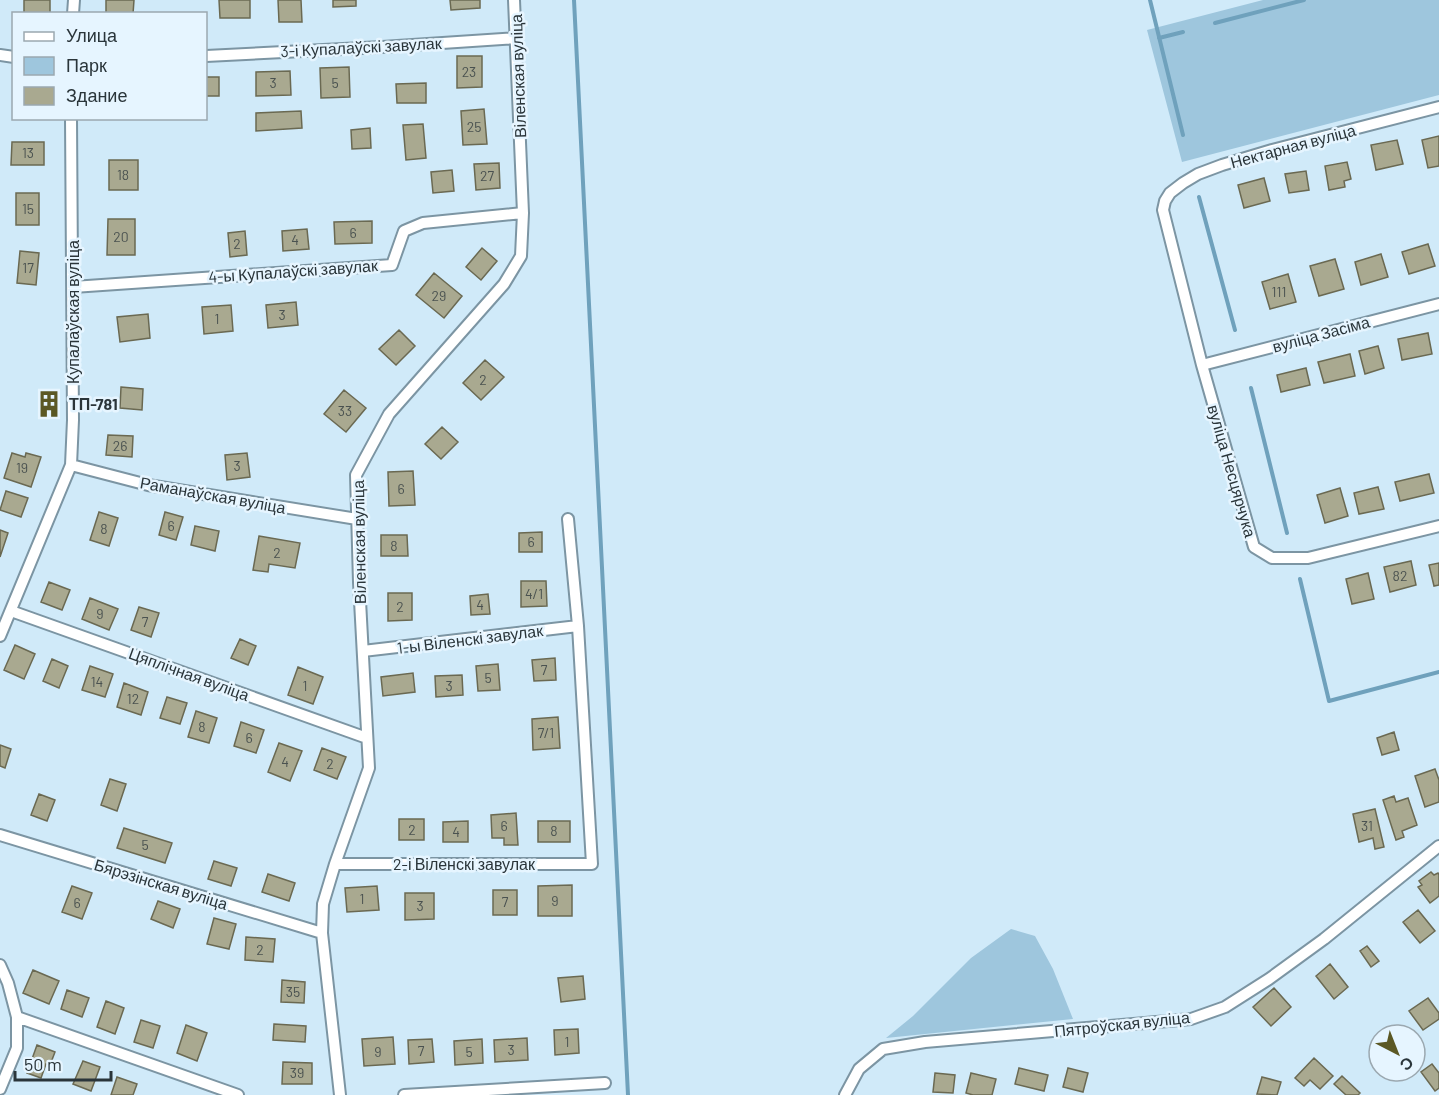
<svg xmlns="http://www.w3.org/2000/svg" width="1439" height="1095" viewBox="0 0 1439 1095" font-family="Barlow,sans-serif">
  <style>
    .green { fill: #9ec6dd }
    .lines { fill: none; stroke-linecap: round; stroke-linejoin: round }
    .stream { stroke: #6fa1bc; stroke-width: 4 }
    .building { fill: #a9a990; stroke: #6a6952; stroke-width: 1.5 }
    .street-casing { stroke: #7c95a3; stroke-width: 14 }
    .street { stroke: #fff; stroke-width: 10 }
    .labels { text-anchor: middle; stroke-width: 5; stroke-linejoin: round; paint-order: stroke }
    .number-label { font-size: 14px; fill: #4a5250 }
    .street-label { font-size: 16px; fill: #2a353a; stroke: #e6f5ff }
    .poi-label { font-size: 16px; font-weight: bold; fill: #2a353a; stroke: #e6f5ff; text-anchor: start }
  </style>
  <rect width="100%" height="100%" fill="#d0eaf9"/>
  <path class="green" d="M1263,0H1439V95L1182,162L1147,30Z
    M1011,929L1035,936L1053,969L1073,1019L886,1038L913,1016L971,958Z"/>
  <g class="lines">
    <path class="stream" d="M574,0L628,1095
      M1150,0L1183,135
      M1215,23L1304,0
      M1159,38L1183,32
      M1199,197L1235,330
      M1251,388L1287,533
      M1300,579L1329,701L1439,672"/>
  </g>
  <path class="building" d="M24,0H50V14H24Z
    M106,0H134L133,14H106Z
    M219,0H250V18H220Z
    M278,0H301L302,22H279Z
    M333,0H356V6L333,7Z
    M450,0H480V8L451,10Z
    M457,56H482V87L457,88Z
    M349,67L350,97L321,98L320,68Z
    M290,71L291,95L256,96V72Z
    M206,77H219V96H206Z
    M426,83V103H397L396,84Z
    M484,109L487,144L463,145L461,111Z
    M301,111L302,128L256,131V113Z
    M423,124L426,158L406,160L403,125Z
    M370,128L371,148L352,149L351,130Z
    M1439,136V166L1428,168L1422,140Z
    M1397,140L1403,164L1376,170L1371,145Z
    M12,142H44V165H11Z
    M109,160H138V190H109Z
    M1347,162L1351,179L1344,181L1345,187L1329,190L1325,166Z
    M499,163L500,188L476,190L474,164Z
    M452,170L454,191L433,193L431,172Z
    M1306,171L1309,190L1289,193L1285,174Z
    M1264,178L1270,201L1244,208L1238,185Z
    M16,193H39V225H16Z
    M108,219H135V255H107Z
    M372,221V243L335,244L334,222Z
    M307,229L309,249L283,251L282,231Z
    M245,231L247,255L230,257L228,233Z
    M1428,244L1435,266L1409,274L1402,252Z
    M482,248L497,261L481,280L466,267Z
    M20,251L39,253L36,285L17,283Z
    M1381,254L1388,277L1361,285L1355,262Z
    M1335,259L1344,289L1319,296L1310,266Z
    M434,273L462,296L444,318L416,295Z
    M1288,274L1296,302L1270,309L1262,282Z
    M296,302L298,325L268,328L266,305Z
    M231,305L233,331L204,334L202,307Z
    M148,314L150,338L120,342L117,317Z
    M399,330L415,346L396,365L379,349Z
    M1428,333L1432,354L1402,360L1398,339Z
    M1378,346L1384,368L1365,374L1359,351Z
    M1350,354L1355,376L1324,383L1318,362Z
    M485,360L504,377L481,400L463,383Z
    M1306,368L1310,385L1281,392L1277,375Z
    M121,387L143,389L142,410L120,408Z
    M344,390L366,408L346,432L324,414Z
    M43,396L56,398L55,411L41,409Z
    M442,427L458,442L441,459L425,444Z
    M108,435L133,436L132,457L106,455Z
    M12,453L25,457L26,453L41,457L31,487L4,478Z
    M247,453L250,477L227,480L225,455Z
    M413,471L415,505L389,506L388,472Z
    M1429,474L1434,493L1400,501L1395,482Z
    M1378,487L1384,509L1359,514L1354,493Z
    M1340,488L1348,516L1325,523L1317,495Z
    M6,491L28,498L21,517L0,510Z
    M99,512L118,518L109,546L90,540Z
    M165,512L183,517L176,540L159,535Z
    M195,526L219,531L215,551L191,545Z
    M0,530L8,533L0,557Z
    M542,532V552H519V533Z
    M381,535H407L408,556H381Z
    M259,536L300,543L295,568L269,564L268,572L253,570Z
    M1411,561L1416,585L1390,592L1384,567Z
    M1439,563V585L1434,586L1429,565Z
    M1368,573L1374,599L1352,604L1346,579Z
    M521,581H546L547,606L521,607Z
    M49,582L70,590L62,610L41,602Z
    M388,593H412V620L388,621Z
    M488,594L490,614L471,615L470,596Z
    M90,598L118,609L109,630L82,619Z
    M139,607L159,613L151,637L131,630Z
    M240,639L256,646L248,665L231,658Z
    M15,645L35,654L24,679L4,670Z
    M555,658L556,680L534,681L532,660Z
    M52,659L68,666L59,688L43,681Z
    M498,664L500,690L478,691L476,666Z
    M90,666L113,674L105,697L82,690Z
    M298,667L323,677L313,704L288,695Z
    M413,673L415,692L383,696L381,677Z
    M462,675L463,695L436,697L435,676Z
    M124,683L148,692L141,715L117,707Z
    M167,697L187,703L180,724L160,718Z
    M196,711L217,718L209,743L188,737Z
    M558,717L560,748L533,750L532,719Z
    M241,722L264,730L256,753L234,746Z
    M1394,732L1399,750L1382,755L1377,738Z
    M279,743L302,751L290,781L268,772Z
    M0,745L11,749L5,768L0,766Z
    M322,748L346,757L337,779L314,770Z
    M1435,769L1439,780V802L1425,807L1415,776Z
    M110,779L126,784L117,811L101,805Z
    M39,794L55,800L47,821L31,815Z
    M1394,796L1396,802L1408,798L1417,825L1402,831L1404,837L1396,840L1383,800Z
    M1375,809L1384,847L1375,849L1373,838L1359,842L1353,814Z
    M516,813L518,845H504V838H492L491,815Z
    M399,819H424V840H399Z
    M468,821V842H443V822Z
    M538,821H570V842H538Z
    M124,828L172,843L165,863L117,848Z
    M214,861L237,868L231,886L208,879Z
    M1431,872L1434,875L1438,873L1439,875V896L1430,903L1418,887L1422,885L1419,881Z
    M268,874L295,883L289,901L262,892Z
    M572,885V916H538V886Z
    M72,886L92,893L82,919L62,912Z
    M377,886L379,910L347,912L345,888Z
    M493,890H517V915H493Z
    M405,893H434V919L405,920Z
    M158,901L180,909L173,928L151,919Z
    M1418,910L1435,931L1420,943L1403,922Z
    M214,918L236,924L229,949L207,944Z
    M246,937L275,939L273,962L245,960Z
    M1367,946L1379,961L1371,967L1360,951Z
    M1330,964L1348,987L1334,999L1316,976Z
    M33,970L59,981L49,1004L23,993Z
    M583,976L585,999L561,1002L558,978Z
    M282,980L305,982L304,1003L281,1002Z
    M1274,988L1291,1007L1271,1026L1253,1007Z
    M67,990L89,998L82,1017L61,1009Z
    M1428,998L1439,1013V1019L1423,1030L1409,1011Z
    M106,1001L124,1008L115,1034L97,1027Z
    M141,1020L160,1026L153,1048L134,1042Z
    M274,1024L306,1026L305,1042L273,1040Z
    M186,1025L207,1033L197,1061L177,1053Z
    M578,1029L579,1053L555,1055L554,1030Z
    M393,1037L395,1064L364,1066L362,1039Z
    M527,1038L528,1060L495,1062L494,1040Z
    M432,1039L434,1062L409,1064L408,1040Z
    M482,1039L483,1063L455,1065L454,1041Z
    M37,1045L55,1052L50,1065L46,1064L41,1078L27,1073Z
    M1314,1058L1333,1076L1320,1089L1310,1080L1304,1086L1295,1078Z
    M83,1061L100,1067L91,1091L73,1084Z
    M283,1062L312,1063V1084H282Z
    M1432,1064L1439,1073V1088L1435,1091L1421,1072Z
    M1019,1068L1048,1075L1044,1091L1015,1084Z
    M1068,1068L1088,1073L1083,1092L1063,1087Z
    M935,1073L955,1075L953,1093L933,1092Z
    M971,1073L996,1079L992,1095H973L966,1093Z
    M1342,1076L1360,1093L1358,1095H1346L1334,1084Z
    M117,1077L137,1084L133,1095H111Z
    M1262,1077L1281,1082L1277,1095L1257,1094Z"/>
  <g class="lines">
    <defs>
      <path id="street" d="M73,14L74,0
        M0,55L14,57
        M206,56L382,47L516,38
        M1439,107L1272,150L1222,165L1198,174L1183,183L1170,193L1165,201L1163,210L1202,365L1254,547L1272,558H1308L1439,526
        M73,287L392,265L404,231L423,223L523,213
        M1202,365L1439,304
        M71,465L148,485L357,519
        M11,611L367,738
        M0,636L71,465L73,420L71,118
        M363,651L578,626
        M0,835L322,933
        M335,864H592L578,626L568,519
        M0,965L8,983L17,1017V1048L0,1089
        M17,1017L238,1095
        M340,1095L322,933L323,904L335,864L369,768L359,582L356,475L389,414L504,284L521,256L523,213L514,0
        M404,1095L605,1083
        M845,1095L859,1069L883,1049L925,1042L1191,1019L1225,1007L1269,979L1324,939L1439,846"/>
    </defs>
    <use href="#street" class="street-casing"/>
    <use href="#street" class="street"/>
  </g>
  <defs>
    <symbol id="building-bare" viewBox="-9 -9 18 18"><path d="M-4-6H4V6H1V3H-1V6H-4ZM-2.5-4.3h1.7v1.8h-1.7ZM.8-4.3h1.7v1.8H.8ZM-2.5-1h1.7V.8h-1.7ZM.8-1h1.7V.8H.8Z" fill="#5b5824" stroke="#e6f5ff" stroke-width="2.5" paint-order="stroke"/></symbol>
  </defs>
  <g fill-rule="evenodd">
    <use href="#building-bare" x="30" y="385" width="38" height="38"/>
  </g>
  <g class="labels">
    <g class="number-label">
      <text x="469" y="77">23</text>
      <text x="273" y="88">3</text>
      <text x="335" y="88">5</text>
      <text x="474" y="132">25</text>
      <text x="28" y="158">13</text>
      <text x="123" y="180">18</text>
      <text x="487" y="181">27</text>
      <text x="28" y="214">15</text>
      <text x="353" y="238">6</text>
      <text x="121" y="242">20</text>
      <text x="295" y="245">4</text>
      <text x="237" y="249">2</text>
      <text x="28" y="273">17</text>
      <text x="1279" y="297">111</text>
      <text x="439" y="301">29</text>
      <text x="282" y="320">3</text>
      <text x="217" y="324">1</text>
      <text x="483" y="385">2</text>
      <text x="345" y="416">33</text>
      <text x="120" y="451">26</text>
      <text x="237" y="471">3</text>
      <text x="22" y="473">19</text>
      <text x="401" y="494">6</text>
      <text x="171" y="531">6</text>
      <text x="104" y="534">8</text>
      <text x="531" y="547">6</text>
      <text x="394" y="551">8</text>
      <text x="277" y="558">2</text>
      <text x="1400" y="581">82</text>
      <text x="534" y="599">4/1</text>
      <text x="480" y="610">4</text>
      <text x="400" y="612">2</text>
      <text x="100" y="619">9</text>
      <text x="145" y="627">7</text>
      <text x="544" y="675">7</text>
      <text x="488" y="683">5</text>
      <text x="97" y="687">14</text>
      <text x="305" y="691">1</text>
      <text x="449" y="691">3</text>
      <text x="133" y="704">12</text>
      <text x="202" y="732">8</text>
      <text x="546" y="738">7/1</text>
      <text x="249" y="743">6</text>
      <text x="285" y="767">4</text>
      <text x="330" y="769">2</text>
      <text x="504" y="831">6</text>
      <text x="1367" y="831">31</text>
      <text x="412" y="835">2</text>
      <text x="554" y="836">8</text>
      <text x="456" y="837">4</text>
      <text x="145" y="850">5</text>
      <text x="362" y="904">1</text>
      <text x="555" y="906">9</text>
      <text x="505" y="907">7</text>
      <text x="77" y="908">6</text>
      <text x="420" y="911">3</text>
      <text x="260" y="955">2</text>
      <text x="293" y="997">35</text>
      <text x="567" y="1047">1</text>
      <text x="511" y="1055">3</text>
      <text x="421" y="1056">7</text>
      <text x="378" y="1057">9</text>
      <text x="469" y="1057">5</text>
      <text x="297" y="1078">39</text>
    </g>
    <g class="street-label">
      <text transform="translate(361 47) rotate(-3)" y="6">3-і Купалаўскі завулак</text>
      <text transform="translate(518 76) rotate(-92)" y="6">Віленская вуліца</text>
      <text transform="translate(1293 146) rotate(-15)" y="6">Нектарная вуліца</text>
      <text transform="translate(293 271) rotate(-4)" y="6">4-ы Купалаўскі завулак</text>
      <text transform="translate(73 312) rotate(-90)" y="6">Купалаўская вуліца</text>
      <text transform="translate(1321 334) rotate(-15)" y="6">вуліца Засіма</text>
      <text transform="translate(1232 471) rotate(74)" y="6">вуліца Несцярчука</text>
      <text transform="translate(213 495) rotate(10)" y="6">Раманаўская вуліца</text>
      <text transform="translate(359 542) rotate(-91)" y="6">Віленская вуліца</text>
      <text transform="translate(470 639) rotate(-7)" y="6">1-ы Віленскі завулак</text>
      <text transform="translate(189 674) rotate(20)" y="6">Цяплічная вуліца</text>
      <text x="464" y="870">2-і Віленскі завулак</text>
      <text transform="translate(161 884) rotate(17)" y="6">Бярэзінская вуліца</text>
      <text transform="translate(1122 1024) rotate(-6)" y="6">Пятроўская вуліца</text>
    </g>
    <g class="poi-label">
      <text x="69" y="410">ТП-781</text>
    </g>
  </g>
  <rect x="12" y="12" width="195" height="108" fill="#e6f5ff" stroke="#9ba8b0" stroke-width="1.5"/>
  <rect x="24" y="32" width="30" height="9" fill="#ffffff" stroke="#9ba8b0" stroke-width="1.5"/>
  <text x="66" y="42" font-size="18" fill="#2a353a">Улица</text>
  <rect x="24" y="57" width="30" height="18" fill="#9ec6dd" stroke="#9ba8b0" stroke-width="1.5"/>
  <text x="66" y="72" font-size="18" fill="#2a353a">Парк</text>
  <rect x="24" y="87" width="30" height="18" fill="#a9a990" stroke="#9ba8b0" stroke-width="1.5"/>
  <text x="66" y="102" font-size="18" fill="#2a353a">Здание</text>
  <g transform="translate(1397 1053) rotate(138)"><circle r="28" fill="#e6f5ff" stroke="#9ba8b0" stroke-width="1.5"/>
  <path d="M0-4.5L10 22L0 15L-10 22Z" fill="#5b5824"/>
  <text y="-9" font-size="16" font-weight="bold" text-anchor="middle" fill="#2a353a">С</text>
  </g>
  <path d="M15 1071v9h96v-9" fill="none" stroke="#2a353a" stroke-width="3"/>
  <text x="24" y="1071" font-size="18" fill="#2a353a" stroke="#e6f5ff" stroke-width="4.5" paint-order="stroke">50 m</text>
</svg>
